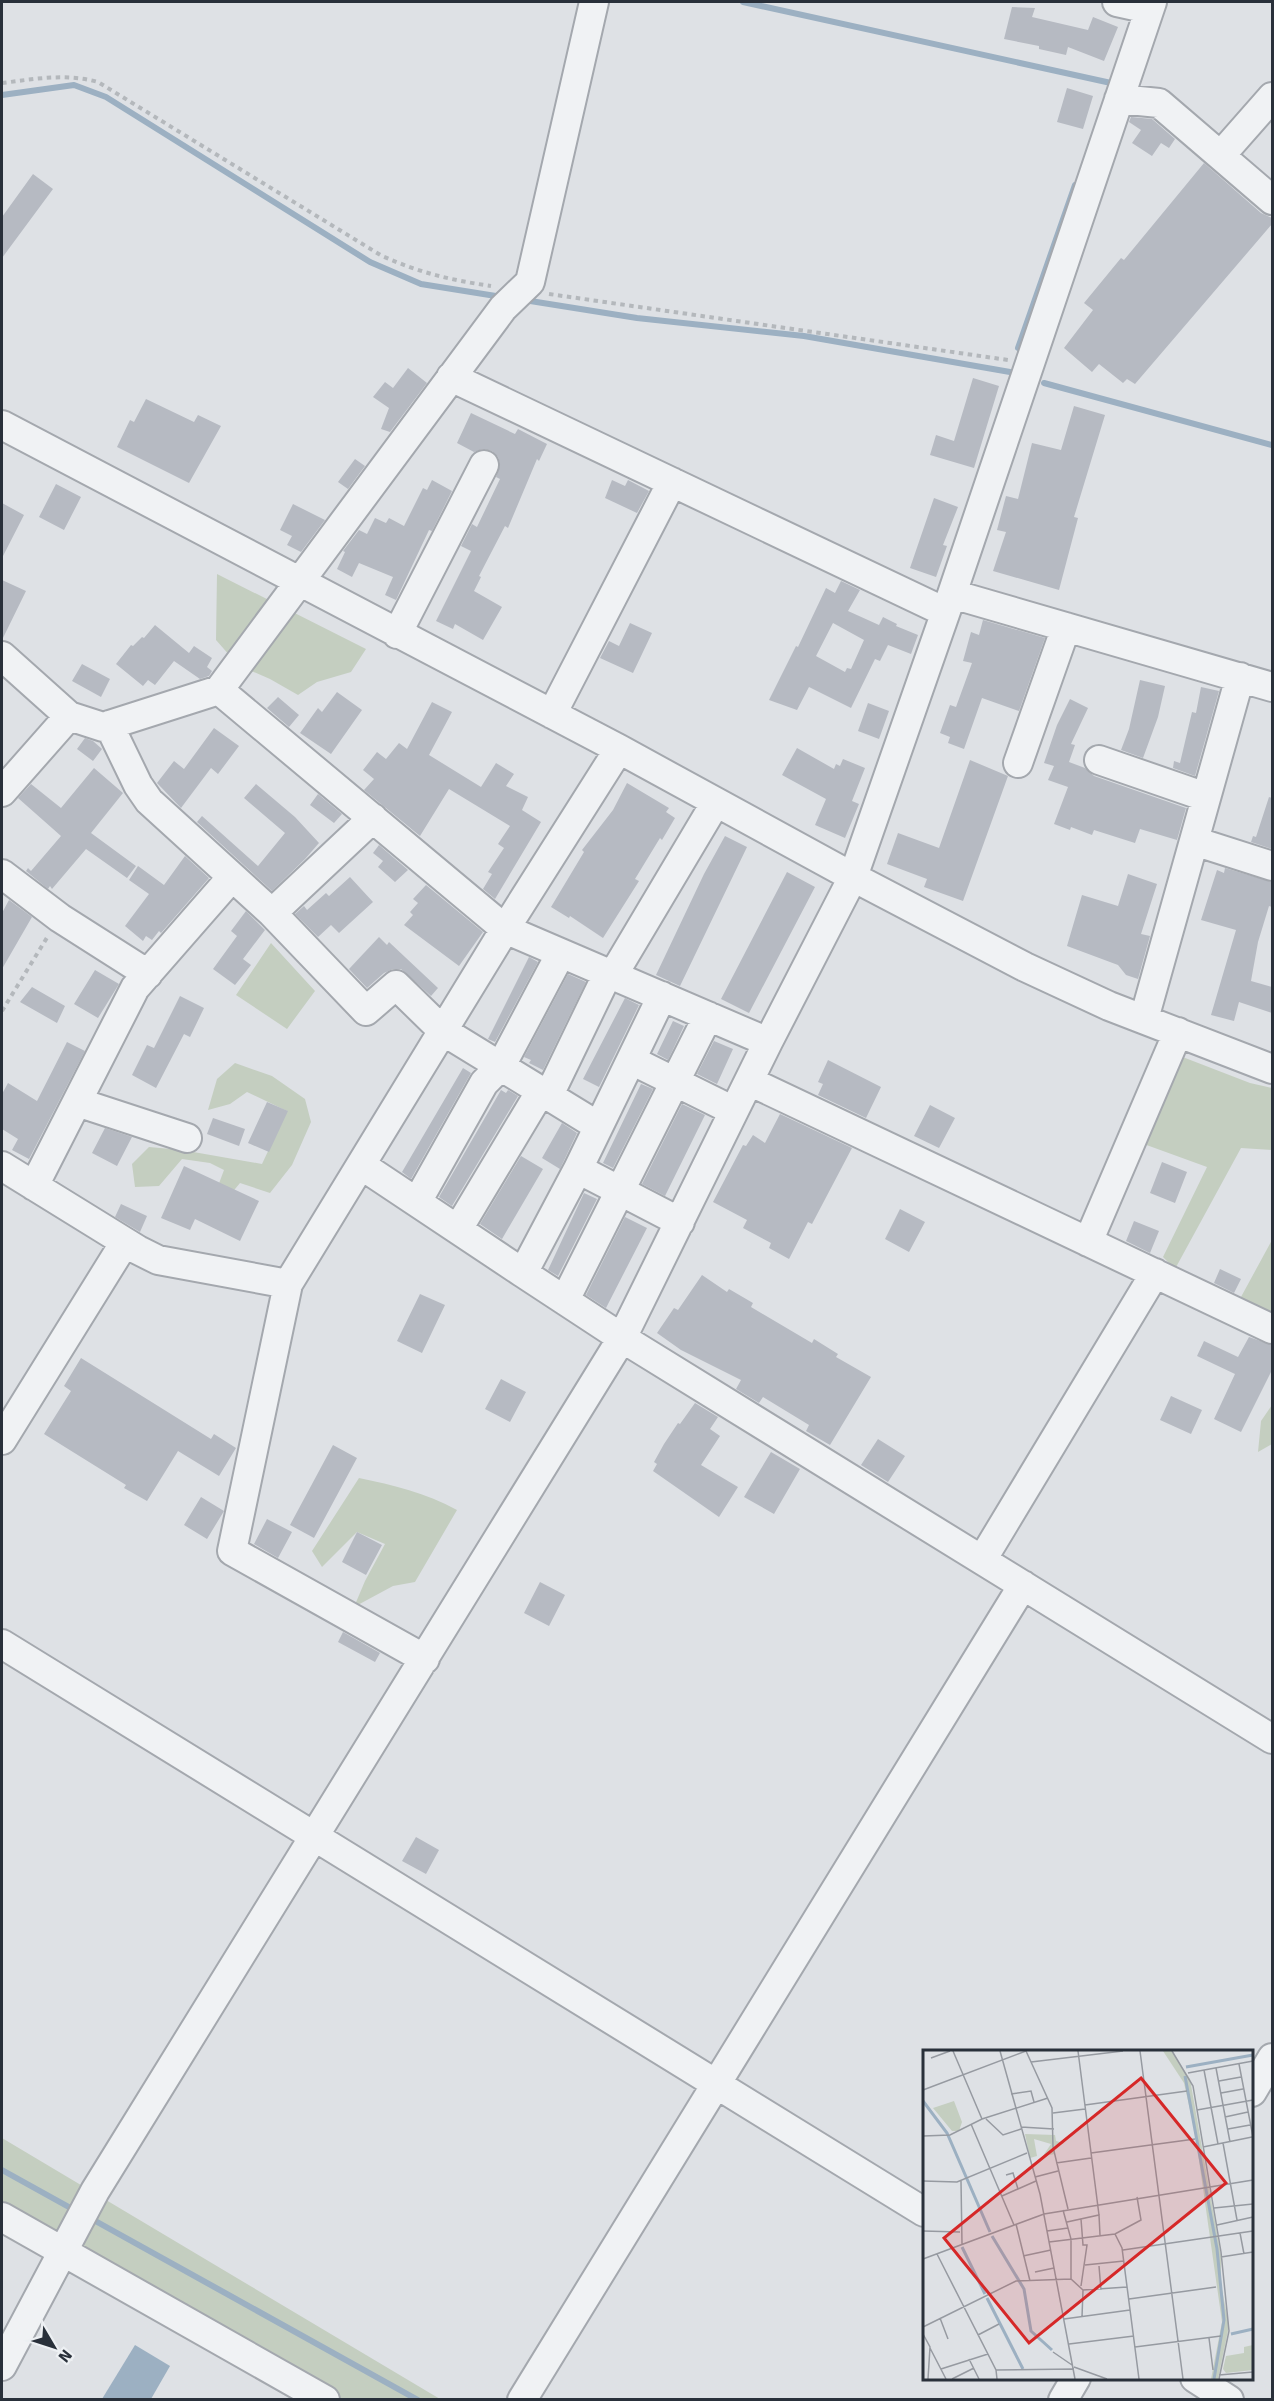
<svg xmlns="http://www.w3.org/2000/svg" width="1274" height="2401" viewBox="0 0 1274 2401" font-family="Signika,sans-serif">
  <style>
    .green { fill: #c4cec0 }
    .water { fill: #9cb0c2 }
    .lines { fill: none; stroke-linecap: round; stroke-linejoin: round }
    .stream { stroke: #9cb0c2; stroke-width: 6 }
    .building { fill: #b6bac2; fill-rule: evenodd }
    .minor-casing { stroke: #a4a8ae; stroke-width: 32 }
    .path { stroke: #b4b8bc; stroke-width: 4; stroke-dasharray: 4.5 4.5; stroke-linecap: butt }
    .minor { stroke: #f0f2f4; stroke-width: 28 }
    .inset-river { fill: none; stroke: #9cb0c2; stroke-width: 3 }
    .inset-road { fill: none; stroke: #969aa1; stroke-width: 1.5 }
    .view { fill: #d62828; fill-opacity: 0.15; stroke: #d62828; stroke-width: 3 }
    .inset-edge { fill: none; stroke: #29303a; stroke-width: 3 }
  </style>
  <rect width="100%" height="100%" fill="#dee1e5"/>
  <path class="green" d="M217,574L366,649L351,672L317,682L298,695L270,679L238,665L216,640Z
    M271,943L315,991L287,1029L236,995Z
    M1180,1056L1250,1083L1272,1088V1150L1241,1148L1175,1269L1163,1257L1207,1167L1141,1143Z
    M235,1063L272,1076L305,1099L311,1122L292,1165L270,1193L240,1183L216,1212L208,1213L224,1170L210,1163L182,1159L159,1186L135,1187L132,1164L149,1147L182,1150L262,1164L287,1111L247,1092L230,1104L208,1110L217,1079Z
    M1272,1240V1330L1229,1319Z
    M1272,1405V1444L1258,1452L1261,1421Z
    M359,1478C393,1485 426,1493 457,1510L415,1582L393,1586L354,1607L365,1581L385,1544L357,1532L322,1567L312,1551Z
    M2,2138L440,2399H326L2,2218Z"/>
  <path class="water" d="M135,2345L170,2366L151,2399H102Z"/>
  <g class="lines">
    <path class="stream" d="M743,2L1111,83
      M2,95L74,85L106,97L370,262L421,284L502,297
      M524,300L637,318L804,336L1010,372
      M1018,348L1075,185
      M1044,383L1272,445
      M2,2170L76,2211
      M90,2218L418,2400"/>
  </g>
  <path class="building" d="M1012,7L1035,8L1032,17L1088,30L1093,17L1118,27L1104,61L1068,47L1066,55L1039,49V46L1004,39Z
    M1067,88L1093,96L1083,129L1057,122Z
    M1131,117L1152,119L1175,139L1169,148L1161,143L1152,156L1132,143L1141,130L1129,122Z
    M1204,163L1261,213L1272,218V224L1135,384L1127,379L1123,383L1099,364L1092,372L1064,348L1093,310L1084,303L1121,258L1124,260Z
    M33,174L53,189L2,258V217Z
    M408,368L427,383L390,432L381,429L389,408L373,397L385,382L393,388Z
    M973,378L999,386L974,468L930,455L936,435L954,441Z
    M146,399L194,422L198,415L221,426L189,483L117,447L130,420L134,422Z
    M1074,406L1105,415L1074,517L1078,518L1059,590L993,571L1006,532L997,530L1006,496L1018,499L1032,443L1061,450Z
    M471,413L515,434L518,429L547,444L539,461L537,459L508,528L505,526L479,576L481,577L474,591L502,607L483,640L455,624L453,629L436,621L471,551L461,546L472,524L477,527L500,479L496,477L500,464L498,457L492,451L483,449L474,452L457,443Z
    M355,459L365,466L348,489L338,482Z
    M432,480L452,491L432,531L429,530L396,600L385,595L393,577L359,563L352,577L337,569L345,552L343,551L359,530L367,534L375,518L386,523L389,518L404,526L423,488L427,490Z
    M612,480L625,486L628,480L649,491L637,513L605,498Z
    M56,484L81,497L64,530L39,517Z
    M934,498L958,507L943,545L947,546L936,577L910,568Z
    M2,503L24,515L2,558Z
    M293,504L325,520L301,552L287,545L292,536L280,530Z
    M2,580L26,591L2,640Z
    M841,581L860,590L848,611L879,625L883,617L897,624L896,626L918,635L911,654L888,645L880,661L875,659L851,708L809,687L797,710L769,700L796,646L798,647L826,588L835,593ZM833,623L864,640L851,669L847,668L845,672L816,656Z
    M983,620L1045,638L1019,711L982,698L964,749L948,743L950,737L940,733L950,705L956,707L972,663L963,661L971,632L979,635Z
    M630,623L652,633L633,673L600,658L609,641L619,646Z
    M155,625L189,653L194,646L212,658L207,667L212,671L209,676L200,679L174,661L155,685L148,680L143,686L116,664L131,645L133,646L142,637L144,638Z
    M82,664L110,679L101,697L72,681Z
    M1140,680L1165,686L1158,717L1143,758L1121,750L1129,729Z
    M1201,687L1219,691L1195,776L1173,768L1174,761L1180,763L1192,712L1196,713Z
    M337,692L362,710L331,754L300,733L318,708L322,712Z
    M278,697L299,715L289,727L267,708Z
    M1070,699L1088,708L1071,744L1075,745L1069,762L1085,768L1094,776L1186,808L1177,840L1140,829L1135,843L1094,830L1092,835L1071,827L1070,830L1054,824L1068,787L1048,780L1054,766L1044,763L1057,725Z
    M432,702L452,712L429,755L481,787L496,763L514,774L506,786L528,797L522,810L541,822L495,899L483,889L492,874L488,872L504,848L498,844L510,826L449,789L420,836L364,790L374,779L363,770L377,752L386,759L399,743L407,749Z
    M868,703L889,711L879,739L858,731Z
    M214,728L239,746L218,774L211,768L181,808L157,783L174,761L184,769Z
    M85,738L93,741L102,749L93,761L77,749Z
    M797,748L834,769L836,764L840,766L843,759L865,768L852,801L859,804L845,838L815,825L826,799L782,775Z
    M970,760L1008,776L963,901L924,887L927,879L887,864L898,833L939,848Z
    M94,768L123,793L91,833L136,866L127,878L86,849L52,889L50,886L48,889L26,871L28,868L31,871L61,836L18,798L31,784L61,808Z
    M627,783L669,808L666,812L675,818L662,840L660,838L635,879L639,881L603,938L570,916L569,918L551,907L584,852L582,850L613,810Z
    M256,784L295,817L319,843L305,859L272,891L197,822L202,816L258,866L285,833L244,798Z
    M318,794L342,814L334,823L310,805Z
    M1269,797L1272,798V849L1251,842L1253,836L1256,837Z
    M725,836L747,847L680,986L656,975L704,874Z
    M379,845L408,870L395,882L378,867L383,861L373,853Z
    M185,856L209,878L161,933L159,931L152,940L146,936L143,941L125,926L149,894L129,880L138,866L164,885Z
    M1225,868L1272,882V907L1269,906L1258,942L1251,981L1272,987V1013L1239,1002L1234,1021L1211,1015L1236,930L1201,920L1217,870L1224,873Z
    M787,872L815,887L749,1013L721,999Z
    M1128,874L1157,884L1141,934L1150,936L1138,979L1126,975L1118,965L1067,946L1082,895L1118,906Z
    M350,877L373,902L339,933L331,925L318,937L295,914L304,906L307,910L326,893L329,896Z
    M426,885L483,932L459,966L404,925L413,915L410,912L418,903L413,899Z
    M9,900L32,917L2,969V913Z
    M246,911L265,930L243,959L251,965L235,985L213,969L237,936L231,931Z
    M379,937L387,945L389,942L438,988L431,996L401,969H393L384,973L367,988L349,969Z
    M529,957L538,962L495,1042L488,1039Z
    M95,970L119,984L98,1018L74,1004Z
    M568,974L586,982L543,1070L529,1063L531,1060L524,1057Z
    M32,987L65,1006L57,1023L20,1002Z
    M180,996L204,1008L190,1037L184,1034L156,1088L132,1075L147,1045L154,1048Z
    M625,998L639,1005L599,1087L583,1079Z
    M673,1021L684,1026L668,1060L657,1054Z
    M714,1041L733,1049L717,1084L697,1074Z
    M67,1042L85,1051L29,1159L12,1150L18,1139L2,1129V1094L8,1083L37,1101Z
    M828,1060L881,1087L866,1118L818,1095L823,1084L818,1082Z
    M463,1068L471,1073L411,1179L402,1172Z
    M641,1084L653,1089L613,1168L603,1163Z
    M501,1090L506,1093L508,1090L518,1096L452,1206L439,1197Z
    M267,1102L288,1111L269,1152L248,1143Z
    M682,1104L705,1115L665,1196L642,1184Z
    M930,1105L955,1118L939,1148L914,1136Z
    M780,1114L852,1148L812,1224L808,1222L789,1259L769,1248L771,1243L743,1228L747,1220L713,1202L743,1145L746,1146L753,1135L765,1143Z
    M213,1118L245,1129L239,1146L207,1134Z
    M562,1123L577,1133L560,1169L542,1158Z
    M105,1128L132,1137L117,1166L92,1153Z
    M521,1156L543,1169L502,1239L480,1224Z
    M1162,1162L1187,1172L1175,1203L1150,1193Z
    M184,1166L259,1201L240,1241L195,1219L190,1230L161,1218Z
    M584,1193L597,1199L558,1276L548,1270Z
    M121,1204L147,1216L140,1232L115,1217Z
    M900,1209L925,1222L909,1252L885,1239Z
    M625,1217L647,1228L606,1308L586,1295Z
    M1134,1221L1159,1231L1150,1253L1126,1241Z
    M1220,1269L1241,1279L1234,1293L1214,1283Z
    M702,1275L727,1292L729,1289L753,1303L751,1307L812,1343L814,1339L838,1354L836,1357L871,1377L830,1445L806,1431L809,1425L763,1397L759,1403L736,1389L741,1380L681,1350L657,1333L674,1308L678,1310Z
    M420,1294L445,1305L422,1353L397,1341Z
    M1249,1337L1272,1345V1370L1241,1432L1214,1419L1235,1374L1197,1356L1204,1341L1238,1357Z
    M81,1358L211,1439L214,1434L236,1448L219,1476L178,1451L147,1501L124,1488L126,1485L44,1434L71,1391L64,1386Z
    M501,1379L526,1392L510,1422L485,1409Z
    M1171,1396L1202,1410L1191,1434L1160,1420Z
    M695,1403L718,1417L710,1429L720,1436L701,1465L738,1487L719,1517L653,1471L657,1464L654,1462L664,1444L678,1423L680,1424Z
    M878,1439L905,1456L888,1482L861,1465Z
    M333,1445L357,1458L314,1538L290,1525Z
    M771,1452L800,1469L774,1514L744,1497Z
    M201,1497L224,1511L207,1539L184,1525Z
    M267,1519L292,1532L278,1558L254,1544Z
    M357,1532L382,1545L366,1575L342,1562Z
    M540,1582L565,1595L549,1626L524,1613Z
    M343,1632L380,1653L375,1662L338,1642Z
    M416,1837L439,1850L426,1874L402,1861Z"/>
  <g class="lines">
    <defs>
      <path id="minor" d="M1117,2L1149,9
        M1119,99L1159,103L1272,200
        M1221,155L1272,97
        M451,377L945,612
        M2,425L619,749L853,877L1025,967L1109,1006L1272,1069
        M952,594L1272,687
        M397,634L484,465
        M2,656L69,716L103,727L219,690L503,308L530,282L594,2
        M219,690L505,929L768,1042
        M552,714L672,482
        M109,725L138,785L149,801L272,913L366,1011L396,985L443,1031L598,1126
        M1099,760L1206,797
        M1018,763L1066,627
        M2,792L69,716
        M1194,841L1272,866
        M2,874L60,918L148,974
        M272,913L373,818
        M613,975L716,802
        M1144,1019L1240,677
        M631,1060L734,1111
        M749,1081L1272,1329
        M77,1102L187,1138
        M361,1165L523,1273L578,1169L662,996
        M2,1166L138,1250L158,1260L288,1284
        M578,1169L680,1222
        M34,1186L135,988L232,877
        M417,1202L484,1083L501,1066L561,953
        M458,1229L536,1099L549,1095L608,973
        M1088,1242L1178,1032
        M523,1273L622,1338L1272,1739
        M565,1300L708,1016
        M2,1440L125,1242
        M982,1560L1155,1273
        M2,1644L924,2212
        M425,1659L232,1551L288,1284L505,929L619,749
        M1252,2092L1272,2058
        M2,2217L325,2400
        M2,2366L95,2191L622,1338L768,1042L853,877L952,594L1152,2
        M1195,2378L1229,2400
        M522,2400L1023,1585
        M1063,2400L1076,2378"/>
    </defs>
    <use href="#minor" class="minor-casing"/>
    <path class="path" d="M2,83C35,79 65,73 98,82L382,256C421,273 450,280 491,286
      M549,294L1008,360
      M2,1011L48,936"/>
    <use href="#minor" class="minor"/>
  </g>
  <g transform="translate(923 2050)">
    <rect width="330" height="330" fill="#dee1e5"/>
    <path d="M240,1H249L267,29L298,206V234L306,276L295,329H288L299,272L272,82L261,33ZM31,51L39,72L36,81H29L10,58ZM102,84L132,85L133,91L141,93L131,96L132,104L120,106L128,94L111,89L114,106L107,108ZM330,295V320L303,323L300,319L303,306L321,303V297Z" fill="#c4cec0"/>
    <path class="inset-river" d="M263,17L330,5M262,26L294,199L301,270L291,329M0,51L24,83L67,182M69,186L101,239L108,281L129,300M39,197L62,244M64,248L100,319M308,284L330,279"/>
    <path class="inset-road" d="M30,1L59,69M77,1L117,144L152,329M103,1L129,58L130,97L145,159M155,1L176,165M217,1L260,329M249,1L270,36L298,202L306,281L296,329M8,8L27,1M108,12L200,1M316,14L330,87M293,18L307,92M281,20L295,94M265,23L330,11M296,31L318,27M0,40L103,1M298,43L320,39M88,44L108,41L111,52M162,55L264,41M274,60L330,50M130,63L162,59M302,67L325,62M63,69L80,85L98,79M48,74L91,175M98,77L131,79M305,79L327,75M0,86L27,85L59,69L125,48M300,93L314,170M280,97L329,87M168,103L272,89M133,113L168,108M83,125L90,123L95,139M112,127L135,121M0,131L34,132L104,103M38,131L39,194M79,146L113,131M291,158L330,154M140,160L148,189V229M144,172L176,165L177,185M93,174L107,231M294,175L330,167M0,181L37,182M124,181L145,178M317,183L321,204M192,184L199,198L216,329M126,192L192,184L218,170L214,147M200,200L330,181M14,204L73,320L74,329M100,206L128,200M298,207L330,202M0,209L121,164L330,130M162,215L201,211M176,216L178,240M112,222L131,218M158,236L164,195H160L158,169M160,240L204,237M206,249L293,237M17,268L25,289M141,269L207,260M0,277L93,231L148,229L160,240L159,267M0,284L7,297L5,329M55,285L76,274M286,288L290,320M146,294L211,286M212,297L298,286M7,298L23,329M130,302L149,315M46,309L56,329M151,317L184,329M18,319L65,304M73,320L151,319M296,325L330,322M29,329L51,318"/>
    <path class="view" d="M218,28L303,133L106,293L21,188Z"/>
    <rect width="330" height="330" class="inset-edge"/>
  </g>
  <rect width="1274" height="2401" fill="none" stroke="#29303a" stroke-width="6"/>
  <g transform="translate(54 2347) rotate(129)" stroke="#edf0f3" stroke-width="4.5" paint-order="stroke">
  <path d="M0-4.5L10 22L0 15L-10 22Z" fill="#29303a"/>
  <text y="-9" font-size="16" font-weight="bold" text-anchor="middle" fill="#29303a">N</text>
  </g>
</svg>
